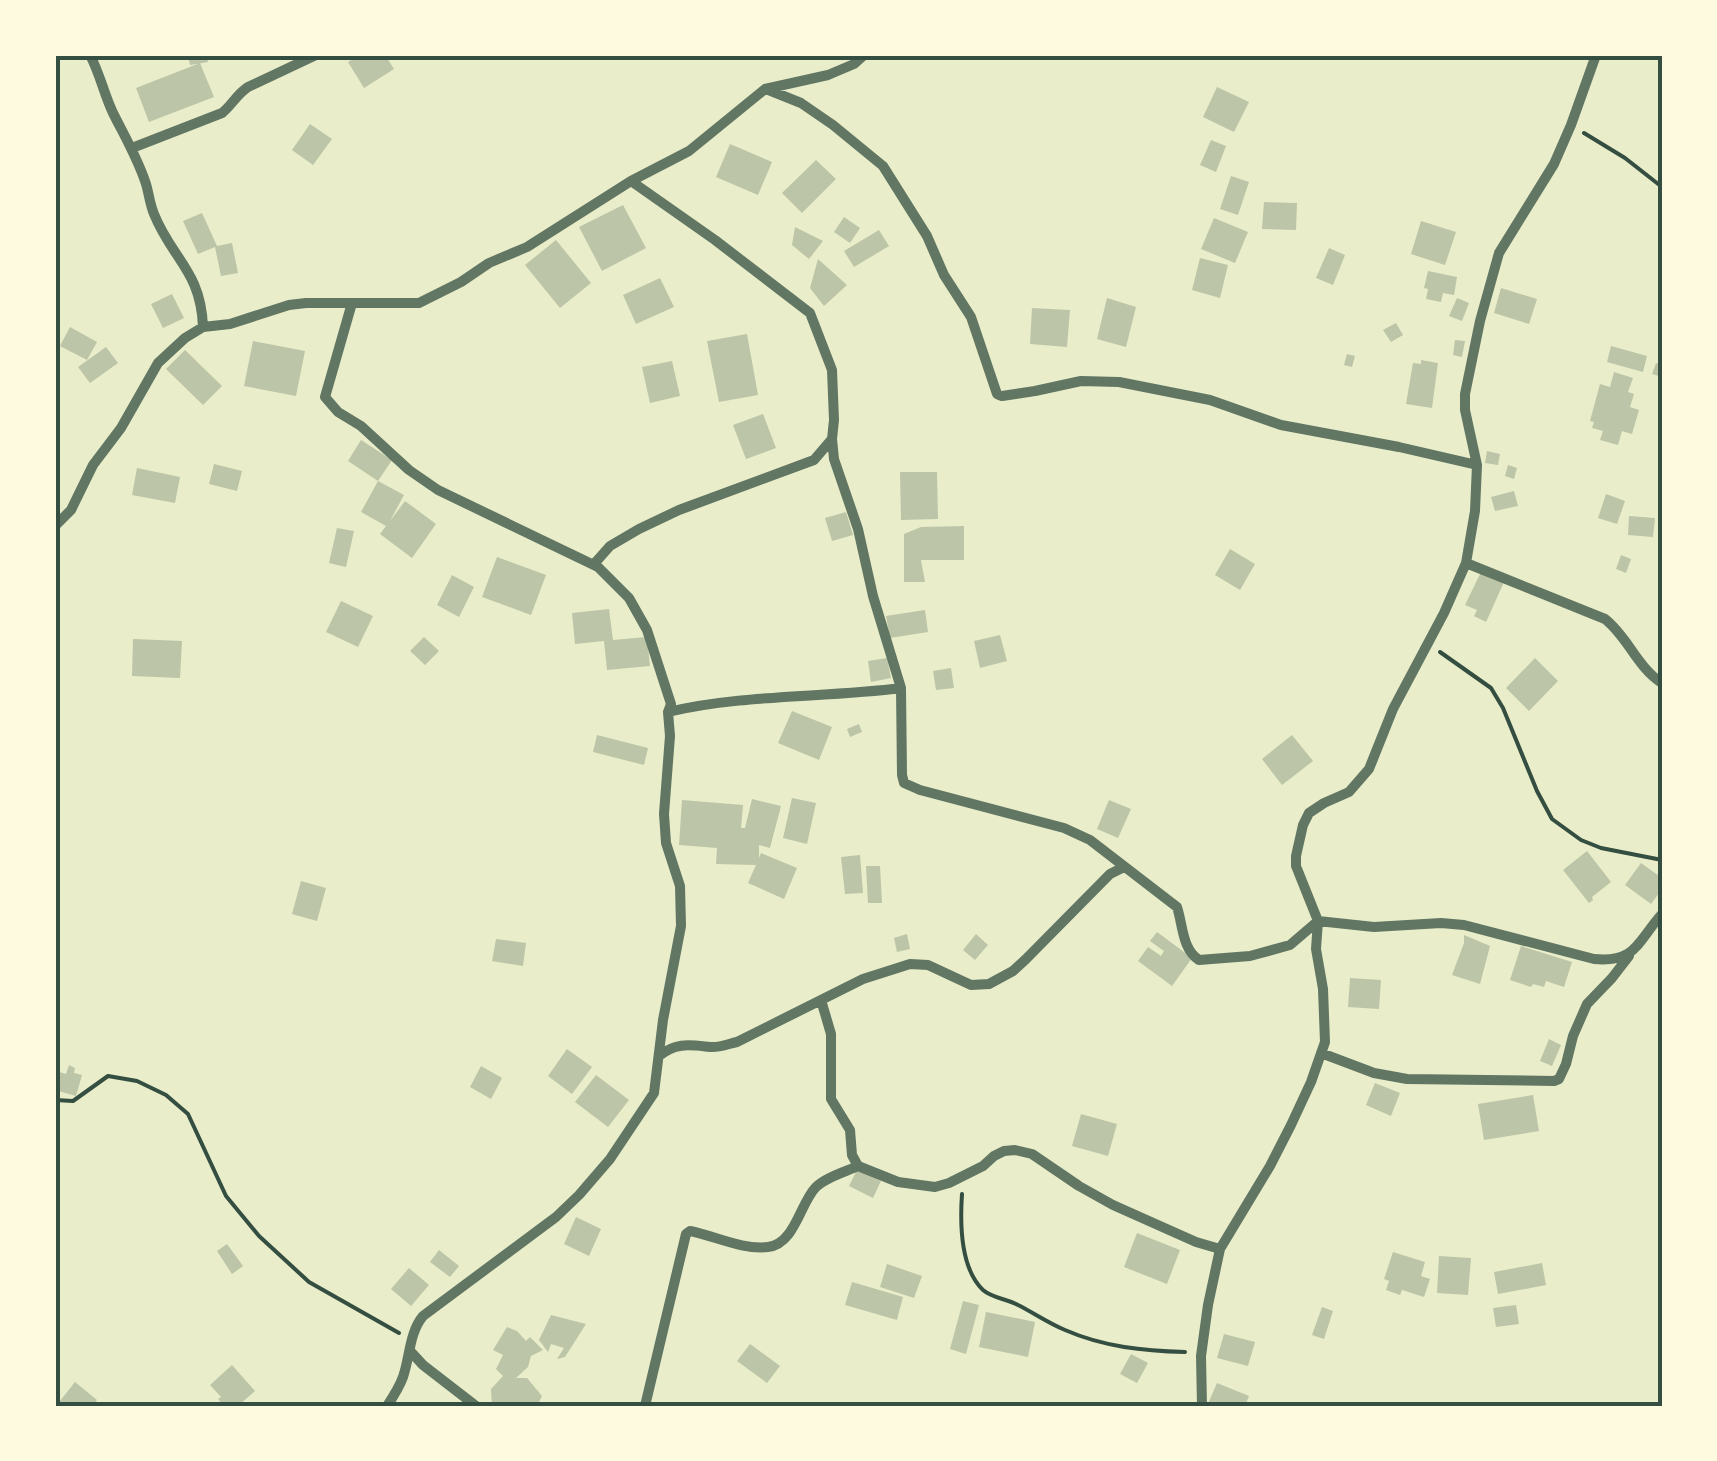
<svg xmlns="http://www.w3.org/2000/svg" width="1717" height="1461" viewBox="0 0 1717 1461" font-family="Raleway,sans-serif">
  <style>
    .building { fill: #bcc5a7 }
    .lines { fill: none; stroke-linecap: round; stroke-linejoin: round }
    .path { stroke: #344e41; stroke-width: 4 }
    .minor { stroke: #617663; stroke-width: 10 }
    .neatline { fill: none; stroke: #344e41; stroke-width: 4 }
  </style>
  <rect width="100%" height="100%" fill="#e9edc9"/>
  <path class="building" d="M188,55H207L208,62L190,65Z
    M360,55H385L394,69L364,88L348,62Z
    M200,63L214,97L149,122L136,88Z
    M1217,87L1249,102L1234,132L1203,117Z
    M310,124L332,139L313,165L292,150Z
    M1211,140L1226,146L1216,172L1200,165Z
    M730,144L772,162L758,195L716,177Z
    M816,160L836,179L802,213L782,193Z
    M1231,176L1249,182L1238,215L1220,209Z
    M1264,202L1297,203L1296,230L1262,229Z
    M623,205L646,248L602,271L579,227Z
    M202,213L217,246L232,243L238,273L221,276L215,247L198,254L183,221Z
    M844,217L860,228L850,243L834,232Z
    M1214,218L1248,232L1235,263L1201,249Z
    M1421,221L1456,232L1445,265L1411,254Z
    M795,227L823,241L809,259L792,245Z
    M879,230L889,246L854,267L844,251Z
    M556,240L591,283L560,308L525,265Z
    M1329,248L1345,255L1333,285L1316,278Z
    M1200,258L1228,265L1220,298L1192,290Z
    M818,259L847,285L824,306L810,288Z
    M1428,271L1457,277L1454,295L1443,293L1441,302L1426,299L1428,289L1424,288Z
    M660,278L674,307L636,324L623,295Z
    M1501,288L1537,299L1529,324L1494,313Z
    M172,294L184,318L163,328L151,304Z
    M1107,298L1136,307L1126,347L1097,339Z
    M1457,298L1469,303L1462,321L1449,316Z
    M1032,308L1070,310L1067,347L1030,344Z
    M1396,323L1403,335L1391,342L1383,330Z
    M70,327L97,342L87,360L60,346Z
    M747,334L758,395L719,402L707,341Z
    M1455,340L1465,341L1462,357L1453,355Z
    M253,341L305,351L296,396L244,386Z
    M1611,346L1647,356L1643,372L1607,362Z
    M106,347L118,363L90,383L78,367Z
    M185,350L222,386L203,405L166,369Z
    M1347,354L1355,356L1352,367L1344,365Z
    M1421,360L1438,363L1432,408L1406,404L1413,363L1421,364Z
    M672,361L680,396L650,403L642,367Z
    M1656,363L1662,365V377L1652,374Z
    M1614,372L1633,378L1628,392L1634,394L1630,407L1639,410L1632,434L1622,431L1618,445L1600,440L1603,431L1592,428L1594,422L1590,421L1600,384L1610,387Z
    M763,414L776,448L746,459L733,425Z
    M361,440L392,460L378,481L404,495L390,521L405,501L436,524L412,558L380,534L386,526L361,512L378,481L348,461Z
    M1487,451L1500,454L1498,465L1485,463Z
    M214,464L242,471L237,491L209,484Z
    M1508,465L1517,468L1514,479L1505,476Z
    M137,468L180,477L175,503L132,495Z
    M900,472H937L938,519L901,520Z
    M1514,491L1518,506L1495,511L1491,497Z
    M1606,494L1625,501L1617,524L1598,518Z
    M846,512L853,535L832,541L825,518Z
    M1629,516L1655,518L1653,537L1628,535Z
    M964,526V560H921L925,582H904V534L921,527Z
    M337,528L354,531L346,567L329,563Z
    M1230,549L1255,564L1240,590L1215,575Z
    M1621,555L1631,559L1626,573L1616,569Z
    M497,557L546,575L531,615L482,597Z
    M1481,572L1504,582L1486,622L1474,616L1477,610L1465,605Z
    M452,575L474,587L459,617L437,605Z
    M341,601L373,616L358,647L326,632Z
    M609,609L613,640L647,637L650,666L607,670L604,641L575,644L572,613Z
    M925,610L928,632L890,638L886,616Z
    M1000,635L1007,661L980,668L974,641Z
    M424,637L439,651L425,665L410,651Z
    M133,639L182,641L180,678L132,676Z
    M887,658L891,678L871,682L868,661Z
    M1535,658L1558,681L1529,711L1506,688Z
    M951,668L954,688L936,690L933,671Z
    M792,711L832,727L819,760L778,743Z
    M859,724L862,732L850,737L847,729Z
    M597,735L648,748L644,765L593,752Z
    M1292,735L1313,761L1282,785L1262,759Z
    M792,798L816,803L807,844L783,838Z
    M752,799L781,806L770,848L759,845V858L761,853L797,868L784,899L748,883L756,865L716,864L717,848L679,845L682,800L743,805L741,828H745Z
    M1109,800L1131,809L1118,838L1097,829Z
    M1587,851L1611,882L1592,897L1593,900L1589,903L1563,870Z
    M860,855L863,893L845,894L841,857Z
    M1641,863L1662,878V889L1651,904L1625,885Z
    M866,866H880L882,903H868Z
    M301,881L326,888L317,921L292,914Z
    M1157,932L1192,958L1172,986L1138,961L1148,947L1161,956L1164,951L1150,941Z
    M907,934L910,949L897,952L894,938Z
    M976,934L988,945L975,960L963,950Z
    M1464,935L1490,946L1480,984L1452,975L1464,943Z
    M496,939L526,943L523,966L492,961Z
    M1521,946L1572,962L1564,987L1546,981L1544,987L1533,984L1531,987L1510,980Z
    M1350,978L1381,980L1379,1009L1348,1007Z
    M1549,1039L1561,1045L1552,1066L1540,1061Z
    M567,1049L592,1067L572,1094L548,1076Z
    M69,1065L75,1068L74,1073L82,1075L76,1096L55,1090L56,1071L66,1074Z
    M481,1066L502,1078L491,1099L470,1087Z
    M596,1075L629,1100L608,1127L575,1102Z
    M1375,1083L1400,1093L1391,1116L1366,1105Z
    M1533,1095L1539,1131L1484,1140L1478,1104Z
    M1081,1114L1117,1124L1108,1156L1072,1146Z
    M857,1170L881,1181L873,1198L849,1186Z
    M576,1217L601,1229L589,1256L564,1244Z
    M1137,1233L1180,1250L1167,1284L1124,1267Z
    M227,1244L243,1266L232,1274L217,1251Z
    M439,1250L459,1266L450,1277L430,1262Z
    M1393,1252L1425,1262L1421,1276L1430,1279L1424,1297L1402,1290L1400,1295L1386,1290L1389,1281L1384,1279Z
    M1439,1256L1471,1258L1468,1295L1437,1293Z
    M1542,1263L1546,1285L1498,1294L1494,1272Z
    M887,1264L922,1276L914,1298L880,1287Z
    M409,1268L429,1285L411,1306L391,1289Z
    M852,1282L903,1297L897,1320L845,1305Z
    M963,1301L979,1305L966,1354L950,1349Z
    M1516,1305L1519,1324L1496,1327L1493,1308Z
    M1322,1307L1333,1311L1324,1339L1312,1335Z
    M986,1312L1035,1322L1028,1357L979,1347Z
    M551,1315L586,1324L565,1357L557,1359L564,1348L551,1344L548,1352L539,1340Z
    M507,1327L517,1331L526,1341L530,1337L543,1350L531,1356L528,1367L516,1378H527L542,1396L537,1406H492L491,1389L503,1376L496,1369L503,1355L493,1350Z
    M1224,1334L1255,1342L1248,1366L1217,1358Z
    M750,1344L780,1366L767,1383L737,1361Z
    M1131,1354L1148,1363L1137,1383L1120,1374Z
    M232,1365L255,1391L238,1406H224L218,1399L221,1397L210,1385Z
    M75,1382L97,1400L93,1406H56Z
    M1217,1383L1249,1396L1245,1406H1207Z"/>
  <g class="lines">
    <path class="path" d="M1584,133L1625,158L1662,187
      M1440,652L1491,688L1503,708L1537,791L1552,819L1581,840L1601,848L1662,860
      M55,1100L73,1101L108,1076L137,1081L166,1095L188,1114L226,1196L259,1236L309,1282L399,1333
      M962,1194C960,1223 960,1268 983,1290C992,1298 1007,1299 1018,1305C1034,1313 1048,1323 1065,1330C1104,1347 1144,1351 1185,1352"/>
    <path class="minor" d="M90,55C100,74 104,94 113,113C125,137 138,159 146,184C149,194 150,205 154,214C172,259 201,271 203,327
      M766,89L801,103L833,125L883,166L927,236L944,275L971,317L997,394L1002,396L1035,391L1081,381L1119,382L1210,400L1281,425L1399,447L1477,465
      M132,148L222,113C232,105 237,94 248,87L316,55
      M631,181L715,240L810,313L832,370L834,420L832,439L834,459L858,529L873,596L901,688L902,775L904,783L920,790L1064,828L1090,840L1177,907C1183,925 1182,949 1199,960L1250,956L1290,945L1318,921L1374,927L1441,923L1464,925L1594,959C1636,963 1637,942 1662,914
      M352,303L325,397L338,412L361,426L409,470L438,490L598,567L629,598L647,630L671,704L668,712L670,736L664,814L666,843L680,886L681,926L663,1020L654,1093L610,1159L579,1195L556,1217L423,1316C409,1333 410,1357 403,1377C399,1388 393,1397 387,1406
      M55,526L71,510L93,465L121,428L158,363L185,338L203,327L230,324L289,305L306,303H419L461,282L489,263L527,247L631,181L689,151L765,89L828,75L854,64L864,55
      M1466,563L1605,619C1628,637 1637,667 1662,683
      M594,564L610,546L639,529L679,510L814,460L832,439
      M668,712C744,694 824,698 901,688
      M821,1000L831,1034V1099L850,1130L852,1155L858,1166L898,1182L935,1187L949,1183L983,1166L994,1156L1004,1151L1015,1150L1032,1154L1079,1186L1113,1205L1196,1242L1220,1249
      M1321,1053L1374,1073L1407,1079L1554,1081L1559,1079L1566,1064L1573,1036L1587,1004L1612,978L1629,956
      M659,1056C676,1042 690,1045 710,1047C719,1048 728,1044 737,1042L863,979L910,964L928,965L971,985L989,984L1013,971L1026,959L1110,874L1124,867
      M411,1352L423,1365L476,1406
      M645,1406L686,1234L690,1231C715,1236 742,1250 768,1247C795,1244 800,1203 816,1187C826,1177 845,1172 858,1166
      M1202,1406L1201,1356L1208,1305L1220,1249L1270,1166L1291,1125L1311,1082L1325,1042L1323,989L1316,949L1318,921L1296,866V856L1303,825L1309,813L1324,803L1349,792L1369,769L1393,709L1444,613L1466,563L1475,511L1477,465L1465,410V394L1480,321L1499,253L1554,164L1571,125L1596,55"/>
  </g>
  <rect width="1717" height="1461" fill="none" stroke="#fefae0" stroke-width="115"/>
  <rect x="58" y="58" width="1602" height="1346" class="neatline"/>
</svg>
